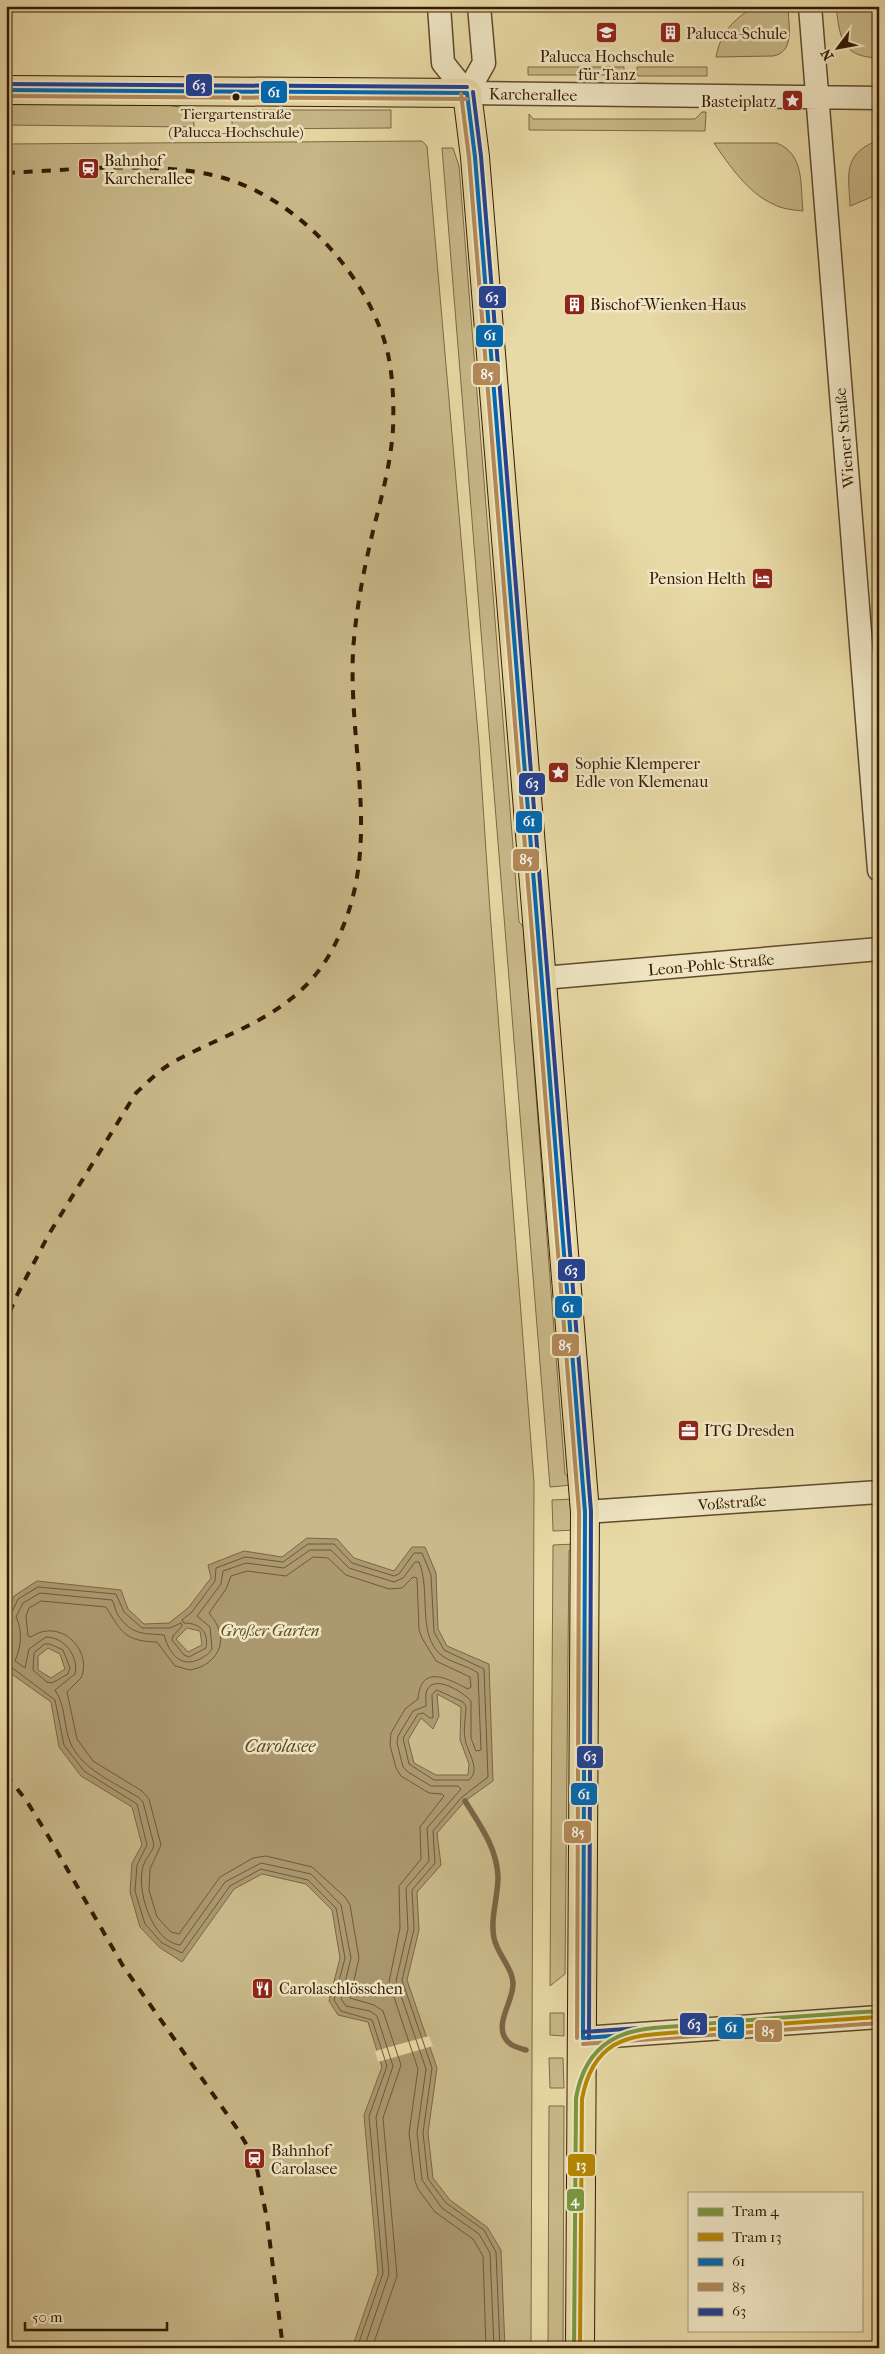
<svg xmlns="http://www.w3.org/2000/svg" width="885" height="2354" viewBox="0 0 885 2354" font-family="'IM FELL French Canon',serif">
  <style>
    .green { fill: #c9b98a; stroke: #7e6946 }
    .water { fill: #ab986f; stroke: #7b6544; fill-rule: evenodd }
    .pier { fill: #e8daa6 }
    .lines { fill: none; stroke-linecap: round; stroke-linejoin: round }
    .shore { stroke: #705839; stroke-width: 1 }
    .stream { stroke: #7b6544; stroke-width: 5.5 }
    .minor-casing { stroke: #61492c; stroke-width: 25 }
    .major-casing { stroke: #341903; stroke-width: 30 }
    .minor { stroke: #f0e7c5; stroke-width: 22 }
    .major { stroke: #e8daa6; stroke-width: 28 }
    .rail { stroke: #341903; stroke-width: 4; stroke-dasharray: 9 9; stroke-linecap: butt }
    .bus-1-casing { stroke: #f0e7c5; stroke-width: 8 }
    .bus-2-casing { stroke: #f0e7c5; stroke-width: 8 }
    .bus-3-casing { stroke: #f0e7c5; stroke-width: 8 }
    .bus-1 { stroke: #0069b4; stroke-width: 4 }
    .bus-2 { stroke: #b38957; stroke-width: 4 }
    .bus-3 { stroke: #224193; stroke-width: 4 }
    .tram-1-casing { stroke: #f0e7c5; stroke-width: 8 }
    .tram-2-casing { stroke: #f0e7c5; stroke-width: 8 }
    .tram-1 { stroke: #7a9840; stroke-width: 4 }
    .tram-2 { stroke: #b78801; stroke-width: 4 }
    .bus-dot { fill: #341903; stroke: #f0e7c5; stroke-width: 2 }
    .labels { text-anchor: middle; stroke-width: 5; stroke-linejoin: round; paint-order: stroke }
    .bus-label { font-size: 15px; fill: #341903; stroke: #f0e7c5 }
    .poi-label { font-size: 16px; fill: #341903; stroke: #f0e7c5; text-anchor: start }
    .street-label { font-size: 16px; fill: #341903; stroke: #f0e7c5 }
    .park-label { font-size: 16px; font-style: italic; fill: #61492c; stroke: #f0e7c5 }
    .water-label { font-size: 18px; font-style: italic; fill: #5e4529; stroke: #f0e7c5 }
    .line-badge { stroke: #f0e7c5; stroke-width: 2 }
    .badge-label { font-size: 14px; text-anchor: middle; font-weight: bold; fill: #fff }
  </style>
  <rect width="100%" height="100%" fill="#e8daa6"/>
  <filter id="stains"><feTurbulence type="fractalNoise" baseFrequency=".004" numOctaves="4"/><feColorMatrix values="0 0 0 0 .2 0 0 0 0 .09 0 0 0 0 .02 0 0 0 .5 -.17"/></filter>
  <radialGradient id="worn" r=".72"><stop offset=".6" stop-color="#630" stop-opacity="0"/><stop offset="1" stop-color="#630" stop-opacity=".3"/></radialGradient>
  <path class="green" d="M754,6H788C788,23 796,52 773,56L716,57C721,31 733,21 754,6Z
    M836,6H879V58C841,57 840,38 836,6Z
    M528,67H624V75H528Z
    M637,67H707V76H637Z
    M6,102H146L193,109L194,127L6,125Z
    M254,110H391V128L232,129V120L254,119Z
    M702,112H706L705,131L529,130V114L533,119H695Z
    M422,141L427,146L479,745L490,911L534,1482L531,2348H6V144Z
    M874,142H879V194L850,206C849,177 842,156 874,142Z
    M714,143H777C805,155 800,184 803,211C793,210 782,209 773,204C748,193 729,165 714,143Z
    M442,148H453L459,166L519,922L528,931L535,1022L531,1029L565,1474L572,1480V1485L550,1487Z
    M574,1499L575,1530L553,1531L552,1500Z
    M575,1544L569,1551L565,1974L550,1986L553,1545Z
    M550,2013H564V2036L550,2035Z
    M549,2058H563L564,2088H550Z
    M549,2106H564L563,2348H548Z"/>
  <path class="water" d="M307,1538L337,1539L354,1558L394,1571L412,1547H425L436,1573L438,1629L447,1646L489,1664L493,1781L465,1801L437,1833L441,1865L417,1892L419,1930L407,1980L437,2068L428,2133L433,2178L450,2200L487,2227L501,2250L505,2348H352L378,2273L364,2115L382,2067L368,2022L338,2015L329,2001L340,1958L332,1910L306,1884L262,1874L234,1889L182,1962L159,1947L140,1927L130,1892L132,1863L142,1845L132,1807L81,1776L59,1747L51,1702L6,1670L10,1628L6,1625V1609H8L14,1596L37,1581L121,1590L128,1609L144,1624L169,1623L188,1608L211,1578L208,1565L244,1551L282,1557ZM187,1628L200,1631L202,1645L188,1652L176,1639ZM48,1648L60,1654L65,1669L51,1678L38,1670V1656ZM437,1694L461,1707L460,1740L469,1764L468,1775H436L414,1763L408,1740L421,1718L433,1729L439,1716Z"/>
  <path class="pier" d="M429,2036L433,2046L378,2062L375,2051Z"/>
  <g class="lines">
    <path class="shore" d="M6,1614L12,1612L18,1599L38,1587L116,1594L124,1612L142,1628H170L181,1623L182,1626L173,1636L172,1640L184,1655L189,1657L206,1648C209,1632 200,1623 184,1623L182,1620L192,1612L215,1581L216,1568L245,1557L283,1562L308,1544H334L352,1563L394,1576L399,1574L414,1553H422L431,1575L434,1632L444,1650L484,1669L488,1777L462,1797L433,1831L435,1863L412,1890L414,1929L402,1980L432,2068L423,2133L428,2179L446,2203L484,2230L496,2252L500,2348
      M45,1644H50L63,1650L70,1668L68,1674L52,1683L47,1682L33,1670L34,1653Z
      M6,1666L11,1667L55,1700L64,1745L84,1771L137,1804L147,1845L137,1865L135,1891L145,1924L162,1943L182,1953L230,1886L261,1869L308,1880L336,1908L345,1958L334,2000L341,2011L372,2020L387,2066L369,2116L383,2273L357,2348
      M437,1690L463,1702L466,1706C466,1716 463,1728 465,1738C466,1751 482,1769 469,1780H434L409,1764L403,1738L418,1714L423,1713L430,1718H433L432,1695Z
      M364,2348L389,2274L376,2117L393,2066L377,2016L370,2011L346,2006L341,1999L351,1958L341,1905L311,1874L261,1863L225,1882L180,1945C152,1942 136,1890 143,1866C145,1859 152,1853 154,1845L143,1802L138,1797C115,1783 81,1769 70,1742C63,1724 66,1706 55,1690L75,1674C79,1656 64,1637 46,1637L29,1649L25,1668L15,1661C21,1647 23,1631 16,1617L23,1603L40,1593L112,1600C115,1605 115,1611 118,1615C132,1636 144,1633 164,1635C169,1652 179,1669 200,1659C205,1656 209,1654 212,1649L210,1627L197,1616L221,1584L223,1571L246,1563L284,1568L310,1550H331L349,1568L394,1582L403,1578L415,1562H419C431,1591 417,1633 440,1654C450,1663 467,1665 478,1673L481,1750L476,1751L471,1738V1701C463,1692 435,1674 427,1690C425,1695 426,1701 426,1706L413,1711L398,1736L397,1743L403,1767L408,1772L431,1786H458L461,1789L427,1828L429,1861L406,1888L408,1929L396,1981L426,2069L417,2133L422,2180L442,2208L479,2234L490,2253L494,2348
      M372,2348L397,2276L383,2118L401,2065L383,2011L374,2005L350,1998L359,1958L350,1905L345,1897L312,1867L266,1856L253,1858L220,1877L179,1934L171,1932L157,1917L149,1890L150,1869L161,1845L149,1799L142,1791L93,1761L77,1739L67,1692L81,1678C93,1650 60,1617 31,1637L28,1636L26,1616L29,1608L41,1601L106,1607C122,1633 125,1641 157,1642L175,1666L190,1670C213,1666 229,1646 216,1623C214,1619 211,1616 209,1613L226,1589L231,1576L247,1571L286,1576L313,1557L328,1558L346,1575L389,1589L402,1588L413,1577L417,1578L419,1630L422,1638L436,1661L470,1677L471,1687L468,1689C448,1679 421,1663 418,1699L405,1709L391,1733L390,1745L396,1768L401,1776L429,1793L442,1794L444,1796L420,1827L421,1859L399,1886L400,1928L389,1982L418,2069L409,2133L415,2181L418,2189L435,2212L473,2239L483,2256L486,2348"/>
    <path class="stream" d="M465,1801C480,1825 497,1848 498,1877C498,1898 490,1918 494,1938C497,1954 513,1968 513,1984C513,2001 497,2020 504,2036C509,2046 516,2047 526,2050"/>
    <defs>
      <path id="minor" d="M439,6L443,63L467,93
        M810,6L879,870
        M467,93L879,98
        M467,93L484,63L479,6
        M543,978L879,949
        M585,1512L879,1492
        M583,2038L879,2017"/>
      <path id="major" d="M6,90L467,93L475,157L585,1512L580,2348"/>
    </defs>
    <use href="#minor" class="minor-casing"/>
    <use href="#major" class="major-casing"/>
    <use href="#minor" class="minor"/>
    <use href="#major" class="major"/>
    <path class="rail" d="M6,173C72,170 147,161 212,175C292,192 367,272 387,350C393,374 394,404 393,429C391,462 382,495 374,527C364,568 356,609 353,651C348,758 387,857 328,957C292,1016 233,1030 177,1060C161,1068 149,1081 136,1093L49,1234L15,1299L6,1322
      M6,1775L26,1800L47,1834L123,1966L236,2127L255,2159L267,2219L283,2348"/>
    <defs>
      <path id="bus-1" d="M6,90L467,93
        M467,93L475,157L585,1512L583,2038
        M583,2038L879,2017"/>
      <path id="bus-2" d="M461,94L469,158L579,1512L577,2038
        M6,96L467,99
        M583,2044L879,2023"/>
      <path id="bus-3" d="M6,84L467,87
        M473,92L481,156L591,1511L589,2038
        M583,2032L879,2011"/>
    </defs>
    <use href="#bus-1" class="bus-1-casing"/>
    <use href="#bus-2" class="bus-2-casing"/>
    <use href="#bus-3" class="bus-3-casing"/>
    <use href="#bus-1" class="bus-1"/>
    <use href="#bus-2" class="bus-2"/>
    <use href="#bus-3" class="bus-3"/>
    <defs>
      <path id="tram-1" d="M574,2348L576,2098C580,2075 589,2054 610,2041C633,2026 665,2028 692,2025C754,2019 816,2015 879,2011"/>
      <path id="tram-2" d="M580,2348L582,2099C586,2077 594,2057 614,2045C637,2032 667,2034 692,2031C755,2025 817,2021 879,2017"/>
    </defs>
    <use href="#tram-1" class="tram-1-casing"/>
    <use href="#tram-2" class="tram-2-casing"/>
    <use href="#tram-1" class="tram-1"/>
    <use href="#tram-2" class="tram-2"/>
  </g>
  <defs>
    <symbol id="university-square" viewBox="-11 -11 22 22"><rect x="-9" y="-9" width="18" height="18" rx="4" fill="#8f2418" stroke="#f0e7c5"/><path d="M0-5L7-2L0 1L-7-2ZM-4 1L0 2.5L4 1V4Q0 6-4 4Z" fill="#fff"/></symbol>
    <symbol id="building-square" viewBox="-11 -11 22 22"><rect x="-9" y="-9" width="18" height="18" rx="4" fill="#8f2418" stroke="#f0e7c5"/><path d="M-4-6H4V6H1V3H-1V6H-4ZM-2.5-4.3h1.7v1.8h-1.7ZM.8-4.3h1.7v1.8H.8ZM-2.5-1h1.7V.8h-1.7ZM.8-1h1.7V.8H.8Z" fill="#fff"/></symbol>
    <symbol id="sight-square" viewBox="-11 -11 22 22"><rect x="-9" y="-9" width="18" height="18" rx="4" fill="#8f2418" stroke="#f0e7c5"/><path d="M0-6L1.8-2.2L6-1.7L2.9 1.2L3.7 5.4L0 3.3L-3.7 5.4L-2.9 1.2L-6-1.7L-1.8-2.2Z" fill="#fff"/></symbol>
    <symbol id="station-square" viewBox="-11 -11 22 22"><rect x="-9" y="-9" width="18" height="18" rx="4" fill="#8f2418" stroke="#f0e7c5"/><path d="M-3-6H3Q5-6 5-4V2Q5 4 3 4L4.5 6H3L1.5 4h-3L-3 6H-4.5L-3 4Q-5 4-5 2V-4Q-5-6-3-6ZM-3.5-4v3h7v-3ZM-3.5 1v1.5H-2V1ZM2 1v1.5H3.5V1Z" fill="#fff"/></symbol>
    <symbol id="hotel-square" viewBox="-11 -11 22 22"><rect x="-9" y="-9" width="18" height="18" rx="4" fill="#8f2418" stroke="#f0e7c5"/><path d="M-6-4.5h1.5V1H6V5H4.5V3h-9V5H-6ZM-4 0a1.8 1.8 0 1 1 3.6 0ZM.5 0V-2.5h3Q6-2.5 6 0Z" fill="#fff"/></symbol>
    <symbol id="office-square" viewBox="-11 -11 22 22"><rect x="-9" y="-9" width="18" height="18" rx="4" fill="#8f2418" stroke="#f0e7c5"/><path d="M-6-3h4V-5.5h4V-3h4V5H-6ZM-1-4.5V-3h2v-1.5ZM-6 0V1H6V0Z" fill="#fff"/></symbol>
    <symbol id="restaurant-square" viewBox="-11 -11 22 22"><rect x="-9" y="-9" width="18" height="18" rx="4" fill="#8f2418" stroke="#f0e7c5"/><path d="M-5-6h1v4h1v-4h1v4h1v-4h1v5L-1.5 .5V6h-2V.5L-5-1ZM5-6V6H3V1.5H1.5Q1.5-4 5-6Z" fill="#fff"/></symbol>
  </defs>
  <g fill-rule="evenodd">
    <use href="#university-square" x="594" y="20" width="25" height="25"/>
    <use href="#building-square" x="658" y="20" width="25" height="25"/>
    <use href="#sight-square" x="780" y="88" width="25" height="25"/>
    <use href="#station-square" x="76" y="156" width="25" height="25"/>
    <use href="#building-square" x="562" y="292" width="25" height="25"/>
    <use href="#hotel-square" x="750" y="566" width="25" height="25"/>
    <use href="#sight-square" x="546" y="760" width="25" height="25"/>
    <use href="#office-square" x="676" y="1418" width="25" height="25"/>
    <use href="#restaurant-square" x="250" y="1976" width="25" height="25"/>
    <use href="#station-square" x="242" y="2146" width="25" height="25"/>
  </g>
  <circle class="bus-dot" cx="236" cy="97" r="4.5"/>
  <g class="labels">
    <g class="bus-label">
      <text x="236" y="119">Tiergartenstraße<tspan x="236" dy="18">(Palucca-Hochschule)</tspan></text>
    </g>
    <g class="poi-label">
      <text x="686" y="39">Palucca-Schule</text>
      <text x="607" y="62" text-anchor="middle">Palucca Hochschule<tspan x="607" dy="18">für Tanz</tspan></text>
      <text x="776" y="107" text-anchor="end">Basteiplatz</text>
      <text x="104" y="166">Bahnhof<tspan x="104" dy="18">Karcherallee</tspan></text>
      <text x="590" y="310">Bischof-Wienken-Haus</text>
      <text x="746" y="584" text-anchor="end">Pension Helth</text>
      <text x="575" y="769">Sophie Klemperer<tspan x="575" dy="18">Edle von Klemenau</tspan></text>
      <text x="704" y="1436">ITG Dresden</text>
      <text x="279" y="1994">Carolaschlösschen</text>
      <text x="271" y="2156">Bahnhof<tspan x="271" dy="18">Carolasee</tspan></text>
    </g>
    <g class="street-label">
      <text transform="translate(533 94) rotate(1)" y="6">Karcherallee</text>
      <text transform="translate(844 438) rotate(-95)" y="6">Wiener Straße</text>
      <text transform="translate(711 964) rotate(-5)" y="6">Leon-Pohle-Straße</text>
      <text transform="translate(732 1502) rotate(-4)" y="6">Voßstraße</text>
    </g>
    <g class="park-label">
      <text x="270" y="1636">Großer Garten</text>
    </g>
    <g class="water-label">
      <text x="280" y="1752">Carolasee</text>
    </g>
  </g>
  <g class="line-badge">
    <rect x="185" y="73" width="28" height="24" rx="5" fill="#224193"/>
    <rect x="260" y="80" width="28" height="24" rx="5" fill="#0069b4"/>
    <rect x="478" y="285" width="29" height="24" rx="5" fill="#224193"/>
    <rect x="475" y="324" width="29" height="24" rx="5" fill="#0069b4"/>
    <rect x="472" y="362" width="29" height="24" rx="5" fill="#b38957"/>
    <rect x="518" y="772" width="28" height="24" rx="5" fill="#224193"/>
    <rect x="515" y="810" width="28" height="24" rx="5" fill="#0069b4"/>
    <rect x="512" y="848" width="28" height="24" rx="5" fill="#b38957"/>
    <rect x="557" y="1258" width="29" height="24" rx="5" fill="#224193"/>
    <rect x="554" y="1295" width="29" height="24" rx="5" fill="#0069b4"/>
    <rect x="551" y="1333" width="29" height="24" rx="5" fill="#b38957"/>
    <rect x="576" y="1745" width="28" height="24" rx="5" fill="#224193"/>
    <rect x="570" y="1782" width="28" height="24" rx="5" fill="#0069b4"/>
    <rect x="563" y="1820" width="29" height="24" rx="5" fill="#b38957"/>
    <rect x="679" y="2012" width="29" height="24" rx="5" fill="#224193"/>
    <rect x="717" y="2016" width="28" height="24" rx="5" fill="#0069b4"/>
    <rect x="754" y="2019" width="29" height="24" rx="5" fill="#b38957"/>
    <rect x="567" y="2153" width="29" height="24" rx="5" fill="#b78801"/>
    <rect x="566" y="2188" width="19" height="24" rx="5" fill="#7a9840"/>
  </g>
  <g class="badge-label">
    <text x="199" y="90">63</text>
    <text x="274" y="97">61</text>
    <text x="492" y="302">63</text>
    <text x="490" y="340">61</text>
    <text x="487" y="379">85</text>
    <text x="532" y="788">63</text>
    <text x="529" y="826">61</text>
    <text x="526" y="864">85</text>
    <text x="571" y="1275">63</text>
    <text x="568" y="1312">61</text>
    <text x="565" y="1350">85</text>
    <text x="590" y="1761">63</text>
    <text x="584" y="1799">61</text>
    <text x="578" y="1837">85</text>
    <text x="694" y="2029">63</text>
    <text x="731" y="2032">61</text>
    <text x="768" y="2036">85</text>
    <text x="581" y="2170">13</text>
    <text x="575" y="2205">4</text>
  </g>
  <rect width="885" height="2354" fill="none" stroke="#e8daa6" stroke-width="25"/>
  <rect x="8" y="8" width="870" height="2339" fill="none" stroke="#341903" stroke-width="2.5"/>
  <rect x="12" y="12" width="860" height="2329" fill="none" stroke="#341903"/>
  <rect x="688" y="2192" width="175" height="140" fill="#f0e7c5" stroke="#a59577"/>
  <rect x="698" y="2208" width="25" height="8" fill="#7a9840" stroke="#a59577"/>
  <text x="732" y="2216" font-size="15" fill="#341903">Tram 4</text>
  <rect x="698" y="2233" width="25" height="8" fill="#b78801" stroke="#a59577"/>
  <text x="732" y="2242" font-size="15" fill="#341903">Tram 13</text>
  <rect x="698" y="2258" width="25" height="8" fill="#0069b4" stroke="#a59577"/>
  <text x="732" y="2266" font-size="15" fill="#341903">61</text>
  <rect x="698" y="2283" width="25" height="8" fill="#b38957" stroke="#a59577"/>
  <text x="732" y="2292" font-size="15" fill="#341903">85</text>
  <rect x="698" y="2308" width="25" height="8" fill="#224193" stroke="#a59577"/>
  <text x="732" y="2316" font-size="15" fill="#341903">63</text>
  <g transform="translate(838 48) rotate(238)" stroke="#f0e7c5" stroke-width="4" paint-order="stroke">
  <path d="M0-4L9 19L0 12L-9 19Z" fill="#341903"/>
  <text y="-8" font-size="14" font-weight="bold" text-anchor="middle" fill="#341903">N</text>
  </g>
  <path d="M25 2322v8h142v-8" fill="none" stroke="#341903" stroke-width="2.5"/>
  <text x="32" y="2322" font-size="15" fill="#341903" stroke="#f0e7c5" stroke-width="4" paint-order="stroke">50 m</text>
  <rect width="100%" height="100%" filter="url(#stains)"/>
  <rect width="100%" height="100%" fill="url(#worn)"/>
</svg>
